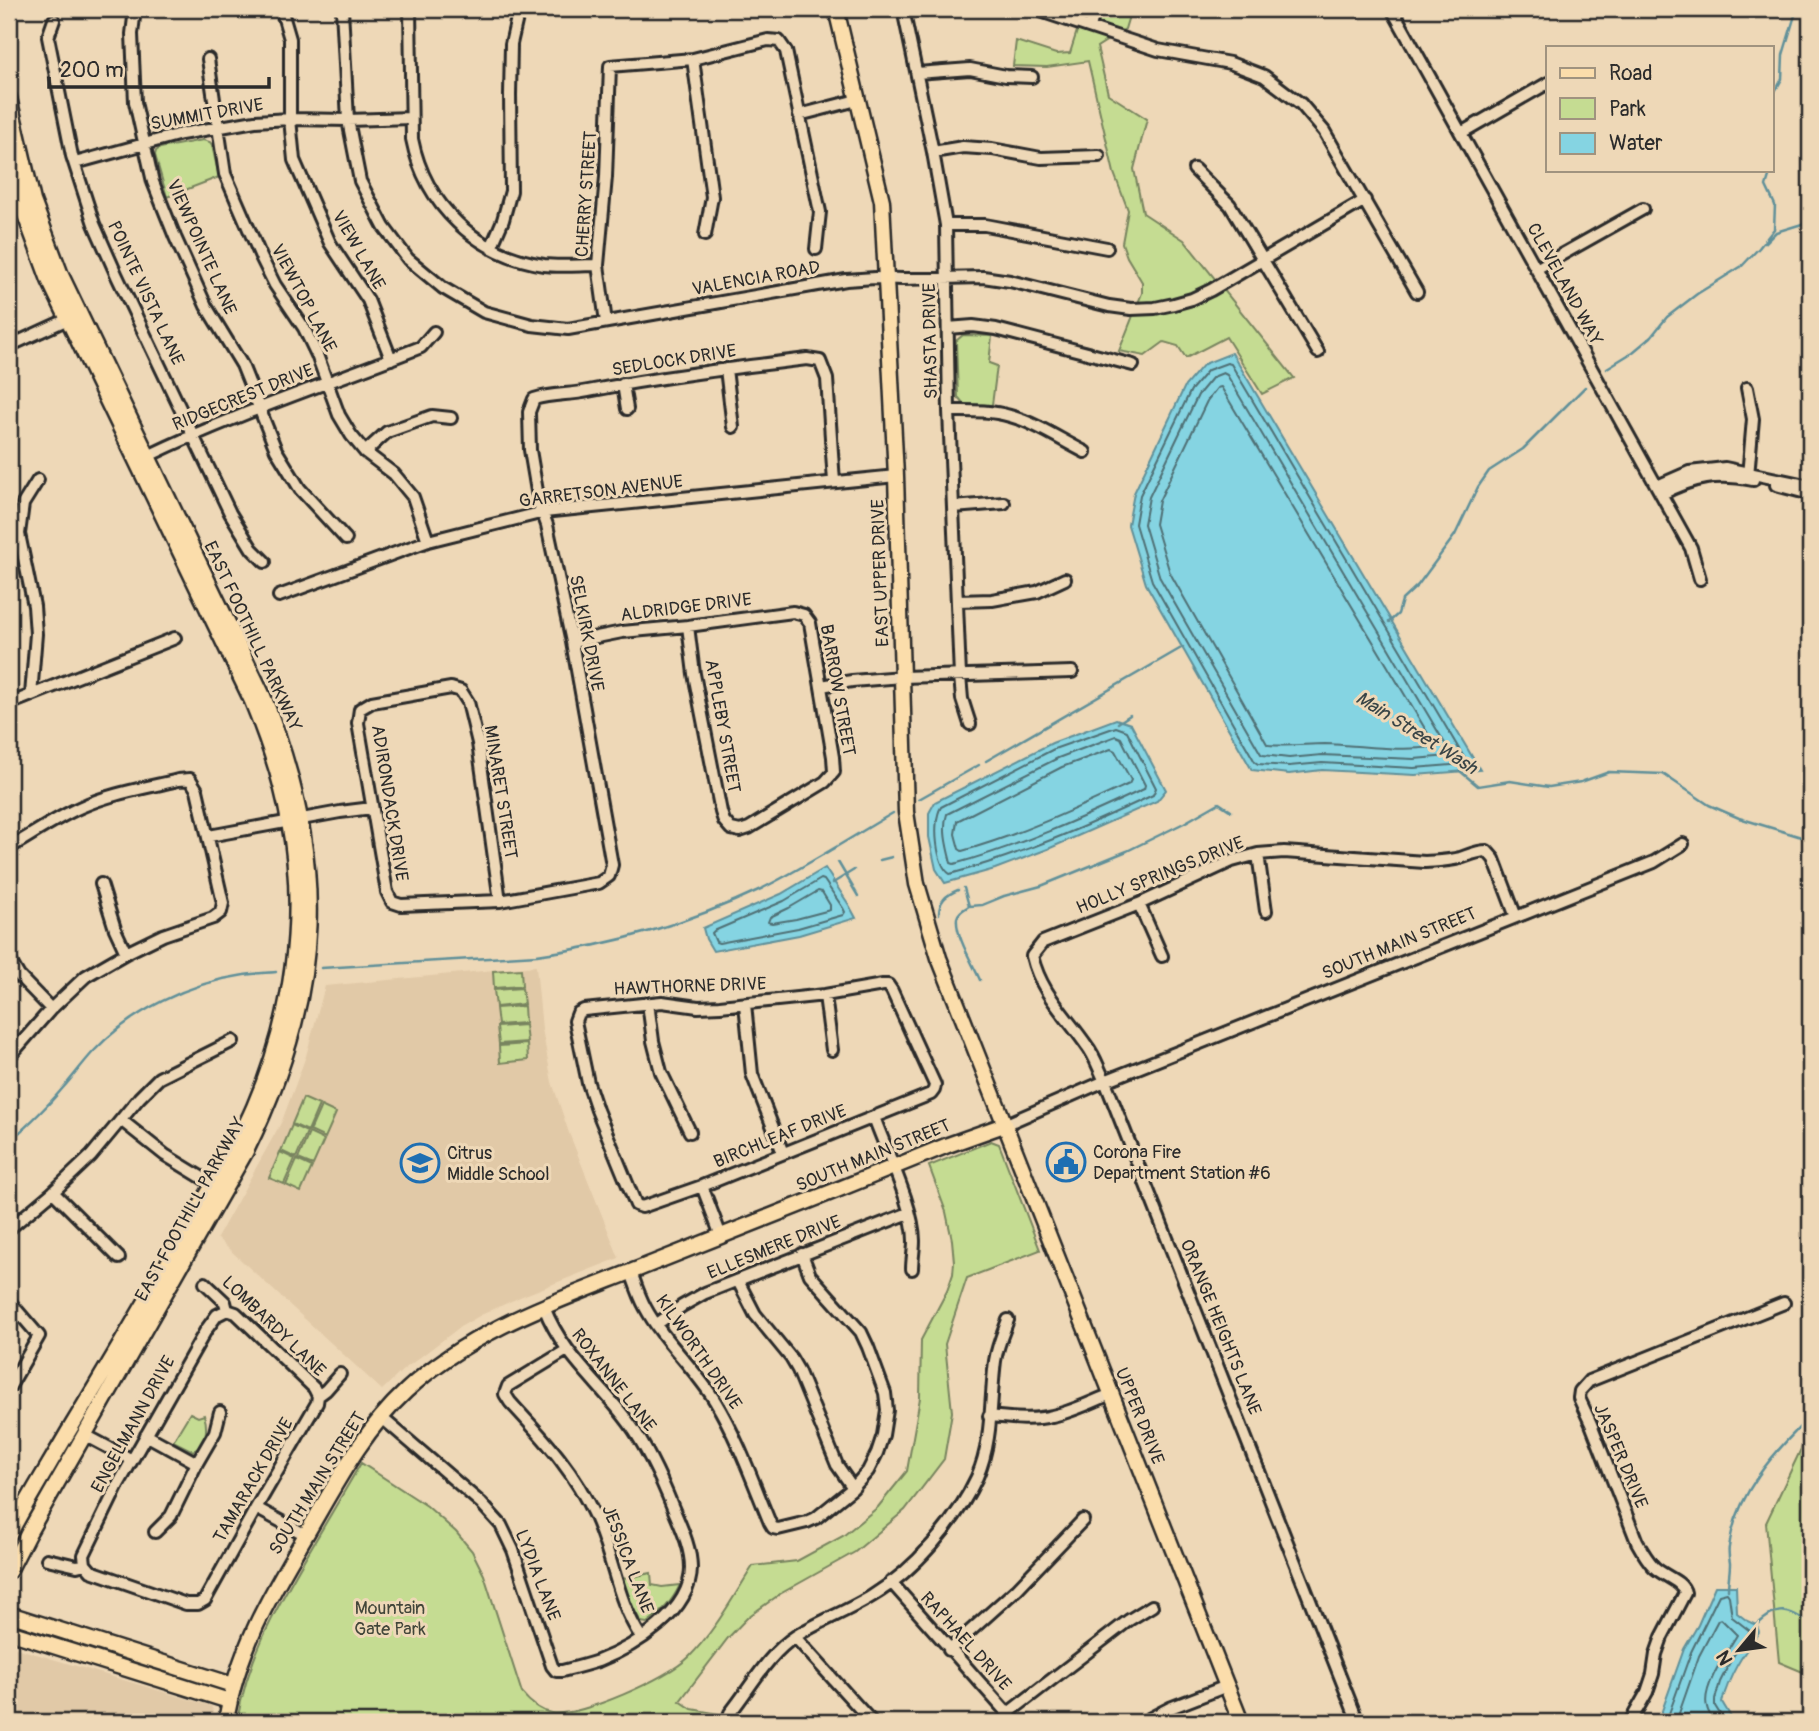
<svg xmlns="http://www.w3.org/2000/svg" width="1819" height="1731" viewBox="0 0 1819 1731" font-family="Pangolin,sans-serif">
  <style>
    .built { fill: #e1c9a7 }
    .green { fill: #c5dc92; stroke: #78845e; stroke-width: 2 }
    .water { fill: #85d4e2; stroke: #619099; stroke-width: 2 }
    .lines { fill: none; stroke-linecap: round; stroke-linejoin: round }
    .shore { stroke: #4f6f74; stroke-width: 2 }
    .stream { stroke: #619099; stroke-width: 2.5 }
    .minor-casing { stroke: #2b2b2b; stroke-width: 16 }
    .major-casing { stroke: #2b2b2b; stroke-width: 19 }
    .minor { stroke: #eed8b7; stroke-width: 10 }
    .major { stroke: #fbddab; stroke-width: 14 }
    .labels { text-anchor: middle; stroke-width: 6; stroke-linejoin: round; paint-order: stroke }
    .street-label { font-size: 18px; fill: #2b2b2b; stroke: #eed8b7 }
    .poi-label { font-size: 18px; fill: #2b2b2b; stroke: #eed8b7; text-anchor: start }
    .park-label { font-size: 18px; fill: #42463a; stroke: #eed8b7 }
    .water-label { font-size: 19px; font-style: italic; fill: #384446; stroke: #eed8b7 }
  </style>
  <rect width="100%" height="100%" fill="#eed8b7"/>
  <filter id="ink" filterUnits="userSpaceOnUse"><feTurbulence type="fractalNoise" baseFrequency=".0143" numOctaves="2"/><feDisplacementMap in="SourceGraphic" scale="14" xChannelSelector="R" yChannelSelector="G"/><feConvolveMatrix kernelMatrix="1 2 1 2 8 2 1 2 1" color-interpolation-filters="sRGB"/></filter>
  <g filter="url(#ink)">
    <path class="built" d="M536,966L542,1029L552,1082L569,1133L619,1258L520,1297L481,1315L460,1327L427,1352L403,1370L382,1390L217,1238L282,1121L306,1056L325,986Z
      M9,1646L211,1706L214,1712L211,1722H9Z"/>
    <path class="green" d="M1084,9H1131L1125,29L1097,47L1108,94L1147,119L1134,169L1143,213L1184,240L1294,378L1262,394L1226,337L1186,358L1178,346L1164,342L1145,356L1119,351L1142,293V282L1127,257L1122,243L1128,210L1114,173L1088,61L1047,67L1013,66L1016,41L1056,54L1070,53Z
      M203,140L210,142L212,145L219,177L167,197L155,155L156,151L160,148Z
      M963,335L992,336L989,363L997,366L992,405L964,404L958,397L956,341Z
      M521,969L522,986L494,988L493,971Z
      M522,988L524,1004L496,1007L494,990Z
      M524,1006L525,1023L498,1025L496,1008Z
      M525,1025L527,1042L499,1044L497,1027Z
      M527,1044L528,1060L500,1063L499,1046Z
      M303,1098L319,1105L308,1131L292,1124Z
      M321,1106L336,1113L325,1138L310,1131Z
      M292,1125L307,1132L296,1158L281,1151Z
      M309,1133L324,1140L313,1165L298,1159Z
      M991,1141L999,1144L1040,1250L967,1278L945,1344L952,1412L944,1459L905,1510L855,1552L780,1594L748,1617L728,1638L680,1701L692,1709L719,1714V1722H237C246,1663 274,1612 304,1560C323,1528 342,1495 361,1463L427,1506L456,1532L472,1551L484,1575L522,1693C530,1703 539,1711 552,1713C581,1717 668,1678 689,1657C715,1631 733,1597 753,1566L797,1561L843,1536L878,1507L907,1471L920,1398L921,1340L947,1291L953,1274L954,1262L952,1240L946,1212L929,1166Z
      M280,1152L295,1159L284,1184L269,1178Z
      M297,1160L312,1167L301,1192L286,1185Z
      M190,1413L198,1417L204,1415C208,1428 207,1445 193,1451L173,1441Z
      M1810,1430V1675L1779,1662L1766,1523Z
      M651,1573L652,1585L662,1587L680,1585C672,1602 662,1612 647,1623L641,1622L631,1604L622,1579Z"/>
    <path class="water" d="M1232,353L1480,770L1415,775L1322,770L1289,774L1252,770L1146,584L1128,525L1134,493L1185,386L1204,364Z
      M1116,719L1131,724L1166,790L1157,801L1048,849L995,869L945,883L936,869L929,837V813L935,802L1052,743Z
      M825,868L849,905L856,918L799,935L713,951L706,939L703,928L781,894Z
      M1715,1586H1736L1737,1613L1746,1620L1757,1625L1759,1632C1741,1657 1730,1674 1722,1702L1734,1722H1658L1684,1649L1698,1625Z"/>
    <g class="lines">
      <path class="shore" d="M1227,363L1231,364L1465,759L1464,764L1414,768L1322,763L1289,766L1258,764L1255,762L1152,581L1135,524L1140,495L1191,390L1208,370Z
        M1223,373L1227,375L1450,752L1449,756L1414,759L1322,755L1289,758L1263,755L1261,754L1160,578L1144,524L1149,497L1198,395L1213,377Z
        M1221,387L1433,742L1432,747C1397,752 1360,745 1325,744C1306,744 1290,747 1269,745L1267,744L1170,573L1155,524L1159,501L1207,401L1217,388Z
        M1116,727L1127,731L1156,788L1153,795C1087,826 1021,855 950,874C936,865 932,822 941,807L1054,749Z
        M1116,736L1121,738L1145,785L1144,789C1082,818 1020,846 954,864L951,863C947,847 942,829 947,814L1058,758Z
        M1111,749L1115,751L1131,780L1129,784C1075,809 1020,835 962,851L959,849L955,834L957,821L1062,767Z
        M821,879L824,880L843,908L845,912L843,915L798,928L719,943L716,942L712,933L714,931L784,901Z
        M818,891L822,892L830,905V910L796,919L772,923L768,922L770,917L789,908Z
        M1666,1722L1691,1652L1719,1595L1727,1593L1729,1596L1732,1617L1750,1631L1732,1658L1720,1682L1715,1700V1706L1725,1722
        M1676,1722L1699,1656L1718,1620L1721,1619L1737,1635C1728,1650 1701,1688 1707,1707C1708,1713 1712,1718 1715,1722"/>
      <path class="stream" d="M1772,97L1782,79L1783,55L1795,15L1802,9
        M1765,243L1776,232L1802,224L1810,217
        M1607,368L1633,352L1651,337L1667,317L1697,294L1742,266L1759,248L1774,229L1775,205L1766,186L1771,170
        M1389,622L1398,614L1402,600L1418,585L1455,535L1478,487L1489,471L1523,449L1585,387
        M1118,723L1130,715
        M986,761L1183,647
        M1460,771L1478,786L1510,781L1549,787L1581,782L1609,772L1663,774L1709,805L1739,818L1808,839L1810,842
        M919,799L979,765
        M880,860L892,857
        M838,862L858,896
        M833,883L854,870
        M964,888L969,906C964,909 958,912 957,918C955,935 973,964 980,980
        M969,906L982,905L1004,896L1041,886L1127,851L1184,823L1219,803L1231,811
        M939,914C939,901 946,895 958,890
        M321,968L537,955C616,945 691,922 763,888C807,866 850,838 893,813
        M9,1142C28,1125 46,1108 62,1089C73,1077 82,1064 93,1052C131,1011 189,983 244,975C255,973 266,973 276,972
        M1728,1590C1728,1581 1730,1572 1730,1563C1729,1558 1728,1552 1729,1547C1736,1494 1774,1452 1810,1417
        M1757,1625C1778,1605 1787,1609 1810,1623"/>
      <defs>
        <path id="minor" d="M135,9L132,34L135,102L153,182L175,237L206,306L242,365L276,450L300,489L346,539
          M342,9L348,120L360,181L384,227L408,259L443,288L484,312L532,325L568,329L846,280L875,278L902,279L983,277L1010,281L1109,306L1131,309L1155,308L1174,304L1192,299L1211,290L1365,200
          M410,9L412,139C425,205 477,255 544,265C561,267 581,265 598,265
          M903,9L933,152L946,225L949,411L960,676L962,699L970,724
          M1034,9L1158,50L1230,63L1264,76L1301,104L1324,131L1417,292
          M1392,9L1691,548L1700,579
          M283,15L290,39V119L294,160L330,243L368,300L391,359
          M54,20L48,37L72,156L94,224L117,276L230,513L252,549L265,562
          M1090,27L1095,9
          M208,59L225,174L261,257L275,285L304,328L317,355L339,415L351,435L365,452L394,474L413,497L428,541
          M693,59L712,197L705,235
          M917,73L970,69L1006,76L1032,77
          M799,115L857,100
          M1461,133L1548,83
          M933,152L963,147L992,149L1041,158L1099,156
          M75,163L181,134L255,121L290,119L348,120L411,118
          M1194,169L1230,205L1318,352
          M946,225H985L1107,248
          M491,248L503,220L511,191L510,95L511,44L519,9
          M1536,269L1643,209
          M606,322L598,265L606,177L610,66L693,59L768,40L779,41L786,51L820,212L816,249
          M948,328L973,326L996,329L1133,365
          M9,346L68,319
          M726,369L733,427
          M623,384L627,409
          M1747,388L1753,419L1748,476
          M949,411C970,411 990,410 1010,416C1036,423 1061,440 1085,452
          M365,452L387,432L432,416L451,418
          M148,456C237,413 330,383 421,347L434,332
          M1776,485L1810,494
          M1657,486L1689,472L1725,468L1810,486
          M1662,494C1693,477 1718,473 1753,480
          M953,507L1004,503
          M279,596L428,541L544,512L896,476
          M958,601L992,600L1037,592L1065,579
          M572,642L622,632L688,626L793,612L804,615L810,623L833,757L834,772L825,782L749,828L740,831L731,829L724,821L721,812L694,674L688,626
          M821,686L852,681L902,677L1072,672
          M31,695L36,634L34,606L19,534L23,504L38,480
          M9,704L175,638
          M209,836L340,812L372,808
          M9,848C33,834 56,818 81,807C112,793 146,788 178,780L190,779L197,790L223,903L221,912L213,918L163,935L126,953L86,976L51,1009L9,1057
          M1258,854L1266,911
          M101,884L115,929L126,953
          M500,901L478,743L468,702L461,691L451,688L372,702L360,709L358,723L387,892L392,902L401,905L500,901L599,883L609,876L612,865L572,642L547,525L539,503L530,450L529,412L534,399C552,393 570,395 588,391C660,377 733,368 807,359L820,361L827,379L834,482
          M1139,904L1162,956
          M9,959L19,976L51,1009
          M883,985H888L892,991L935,1085L934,1090L931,1094L702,1186L642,1207L636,1205L597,1110L588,1083L575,1021L578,1013L584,1010L662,1002L698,1007L720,1006L825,995Z
          M825,995L832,1050
          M648,1003L653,1041L661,1072L690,1132
          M745,1004L752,1074L783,1153
          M874,1117C886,1151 914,1207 914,1241C914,1250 912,1260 912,1269
          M121,1120L165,1155L219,1188
          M1004,1125L1105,1081L1654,862L1683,844
          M702,1186L721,1236
          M53,1192L119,1258
          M9,1229L53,1192L91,1156L139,1098L159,1078L233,1041
          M631,1272C635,1283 639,1296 645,1307C663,1341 695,1368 715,1401C738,1439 753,1482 770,1523L773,1528L778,1529L807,1522L816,1518L853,1488L868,1471L877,1453L883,1435L887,1410L885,1393L868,1347L861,1332L810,1275L802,1254
          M738,1281L755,1314L791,1358L798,1370L837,1465L853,1488
          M205,1283L225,1302L227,1310L236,1313L314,1388L318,1396
          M9,1301L39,1336L9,1388
          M657,1324L682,1306L705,1293L909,1213
          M567,1350L508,1386L505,1394L510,1402C544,1439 574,1470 595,1517C613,1557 617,1601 641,1637
          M989,1416C1010,1418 1032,1421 1052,1416C1072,1412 1092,1402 1111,1394
          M381,1417L481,1503L501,1525L513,1550L552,1666L556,1671H562C574,1668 586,1665 598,1661C634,1647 691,1612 691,1568C691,1547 681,1527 673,1508C661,1478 648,1449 629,1423C599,1382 563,1356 544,1307
          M85,1435L132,1460
          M146,1435L197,1463
          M256,1508L306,1535
          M155,1532L171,1516L197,1463L215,1432L220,1412
          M47,1559L77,1566L85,1564L91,1571L186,1604H198L205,1600L256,1508L317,1403L318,1396L326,1390L340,1374
          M85,1564L84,1555L118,1485L206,1330L217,1315L227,1310
          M891,1582L1015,1722
          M795,1637L872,1722
          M949,1650L1017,1589L1083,1520
          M1007,1714L1129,1620L1152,1606
          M729,1722L728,1719L730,1713C751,1687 768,1654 796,1636C820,1621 848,1611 872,1596C915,1570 956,1522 977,1477C993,1441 990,1399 995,1361C997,1347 1003,1333 1008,1320
          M1143,1722L1170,1708L1227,1686
          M1358,1722L1105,1081C1099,1070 1095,1056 1087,1046C1066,1015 1041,994 1032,956L1043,942L1139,904L1232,861L1258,854L1284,852L1425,862C1437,861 1448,861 1460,858C1469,855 1477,851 1487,851L1494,859L1516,917
          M1630,1722L1647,1692L1653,1674L1656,1654L1662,1637L1685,1593C1683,1581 1663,1576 1654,1567C1647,1560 1642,1551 1637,1542L1591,1424L1579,1398L1580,1391L1589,1381L1784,1303"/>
        <path id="major" d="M836,9L882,201L896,476L906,812L917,884L939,958L1241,1722
          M9,98L33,201L61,275L263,696C329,858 324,994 246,1151L28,1534L9,1571
          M9,159L21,204L49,280L252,701C268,740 282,780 289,822C307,917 292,1019 254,1107C236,1149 210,1189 188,1228C149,1297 108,1366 67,1434C48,1467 27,1500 9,1535
          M9,1614L233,1685
          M9,1632L229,1701
          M226,1722C236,1654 269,1597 304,1538C334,1487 361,1433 406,1391C475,1326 567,1298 653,1263C751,1224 850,1185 948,1145L1004,1125"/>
      </defs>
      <use href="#minor" class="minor-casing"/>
      <use href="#major" class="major-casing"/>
      <use href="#minor" class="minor"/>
      <use href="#major" class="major"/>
    </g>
  </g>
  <defs>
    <symbol id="civic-ring" viewBox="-11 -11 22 22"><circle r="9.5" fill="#eed8b7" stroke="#1f6fb2" stroke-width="1.5"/><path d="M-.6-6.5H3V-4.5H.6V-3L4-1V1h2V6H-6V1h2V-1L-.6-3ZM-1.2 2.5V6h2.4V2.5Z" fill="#1f6fb2"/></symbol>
    <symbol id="school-ring" viewBox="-11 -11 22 22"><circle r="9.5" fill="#eed8b7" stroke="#1f6fb2" stroke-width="1.5"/><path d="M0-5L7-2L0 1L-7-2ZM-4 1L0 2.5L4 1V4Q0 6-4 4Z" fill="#1f6fb2"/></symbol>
  </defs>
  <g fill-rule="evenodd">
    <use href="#civic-ring" x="1044" y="1140" width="44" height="44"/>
    <use href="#school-ring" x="398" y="1141" width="44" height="44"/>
  </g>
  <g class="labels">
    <g class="street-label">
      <text transform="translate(207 114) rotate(-10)" y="6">SUMMIT DRIVE</text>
      <text transform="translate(586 194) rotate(-86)" y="6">CHERRY STREET</text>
      <text transform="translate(202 247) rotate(66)" y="6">VIEWPOINTE LANE</text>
      <text transform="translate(359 250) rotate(60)" y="6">VIEW LANE</text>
      <text transform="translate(756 278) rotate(-10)" y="6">VALENCIA ROAD</text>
      <text transform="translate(1565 284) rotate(61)" y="6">CLEVELAND WAY</text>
      <text transform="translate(146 293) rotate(65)" y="6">POINTE VISTA LANE</text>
      <text transform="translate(304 298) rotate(62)" y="6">VIEWTOP LANE</text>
      <text transform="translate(930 341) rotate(-91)" y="6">SHASTA DRIVE</text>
      <text transform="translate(674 360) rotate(-9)" y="6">SEDLOCK DRIVE</text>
      <text transform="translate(243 397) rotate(-22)" y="6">RIDGECREST DRIVE</text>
      <text transform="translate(601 491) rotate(-7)" y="6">GARRETSON AVENUE</text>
      <text transform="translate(880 573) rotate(-92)" y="6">EAST UPPER DRIVE</text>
      <text transform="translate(686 607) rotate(-7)" y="6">ALDRIDGE DRIVE</text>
      <text transform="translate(587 633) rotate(79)" y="6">SELKIRK DRIVE</text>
      <text transform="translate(253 636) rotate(65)" y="6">EAST FOOTHILL PARKWAY</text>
      <text transform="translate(838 690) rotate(80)" y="6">BARROW STREET</text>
      <text transform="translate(723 726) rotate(80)" y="6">APPLEBY STREET</text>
      <text transform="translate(501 792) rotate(81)" y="6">MINARET STREET</text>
      <text transform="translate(390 803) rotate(81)" y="6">ADIRONDACK DRIVE</text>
      <text transform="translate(1160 875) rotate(-22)" y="6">HOLLY SPRINGS DRIVE</text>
      <text transform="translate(1399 943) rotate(-22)" y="6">SOUTH MAIN STREET</text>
      <text transform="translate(690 986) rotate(-2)" y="6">HAWTHORNE DRIVE</text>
      <text transform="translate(780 1136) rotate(-22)" y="6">BIRCHLEAF DRIVE</text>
      <text transform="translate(873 1155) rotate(-22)" y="6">SOUTH MAIN STREET</text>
      <text transform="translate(190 1209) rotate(-61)" y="6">EAST FOOTHILL PARKWAY</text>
      <text transform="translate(774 1247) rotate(-22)" y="6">ELLESMERE DRIVE</text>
      <text transform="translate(274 1326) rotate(44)" y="6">LOMBARDY LANE</text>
      <text transform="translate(1221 1327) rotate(68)" y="6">ORANGE HEIGHTS LANE</text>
      <text transform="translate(699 1352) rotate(55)" y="6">KILWORTH DRIVE</text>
      <text transform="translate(614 1380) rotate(52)" y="6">ROXANNE LANE</text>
      <text transform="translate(1140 1416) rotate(68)" y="6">UPPER DRIVE</text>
      <text transform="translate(133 1424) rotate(-61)" y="6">ENGELMANN DRIVE</text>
      <text transform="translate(1621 1456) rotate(67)" y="6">JASPER DRIVE</text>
      <text transform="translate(253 1480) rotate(-60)" y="6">TAMARACK DRIVE</text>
      <text transform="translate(317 1483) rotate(-58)" y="6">SOUTH MAIN STREET</text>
      <text transform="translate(628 1559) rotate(69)" y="6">JESSICA LANE</text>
      <text transform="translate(538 1575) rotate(69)" y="6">LYDIA LANE</text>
      <text transform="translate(966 1641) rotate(48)" y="6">RAPHAEL DRIVE</text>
    </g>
    <g class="poi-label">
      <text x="1093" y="1158">Corona Fire<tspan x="1093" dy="21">Department Station #6</tspan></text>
      <text x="447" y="1159">Citrus<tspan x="447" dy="21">Middle School</tspan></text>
    </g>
    <g class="park-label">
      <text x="390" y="1614">Mountain<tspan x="390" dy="21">Gate Park</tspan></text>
    </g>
    <g class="water-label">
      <text transform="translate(1417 732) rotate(32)" y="7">Main Street Wash</text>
    </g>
  </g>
  <rect width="1819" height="1731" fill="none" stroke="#eed8b7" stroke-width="35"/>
  <rect x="18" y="18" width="1784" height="1696" fill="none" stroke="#2b2b2b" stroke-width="2.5" filter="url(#ink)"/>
  <rect x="1546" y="46" width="228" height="126" fill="#eed8b7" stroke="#a0937f" stroke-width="2"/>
  <rect x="1560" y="68" width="35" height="10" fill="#fbddab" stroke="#a0937f" stroke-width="2"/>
  <text x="1609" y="80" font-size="21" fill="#2b2b2b">Road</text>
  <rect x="1560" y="98" width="35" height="21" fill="#c5dc92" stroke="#a0937f" stroke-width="2"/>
  <text x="1609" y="116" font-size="21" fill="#2b2b2b">Park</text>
  <rect x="1560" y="133" width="35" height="21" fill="#85d4e2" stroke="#a0937f" stroke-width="2"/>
  <text x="1609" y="150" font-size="21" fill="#2b2b2b">Water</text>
  <g transform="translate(1739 1650) rotate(241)" stroke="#eed8b7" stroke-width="5" paint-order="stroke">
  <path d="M0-5L12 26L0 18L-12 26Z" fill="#2b2b2b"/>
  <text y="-10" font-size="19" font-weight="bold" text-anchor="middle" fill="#2b2b2b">N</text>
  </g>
  <path d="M49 77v10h220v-10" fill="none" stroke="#2b2b2b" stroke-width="3.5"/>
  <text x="60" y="77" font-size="21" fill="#2b2b2b" stroke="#eed8b7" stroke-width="5" paint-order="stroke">200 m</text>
</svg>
